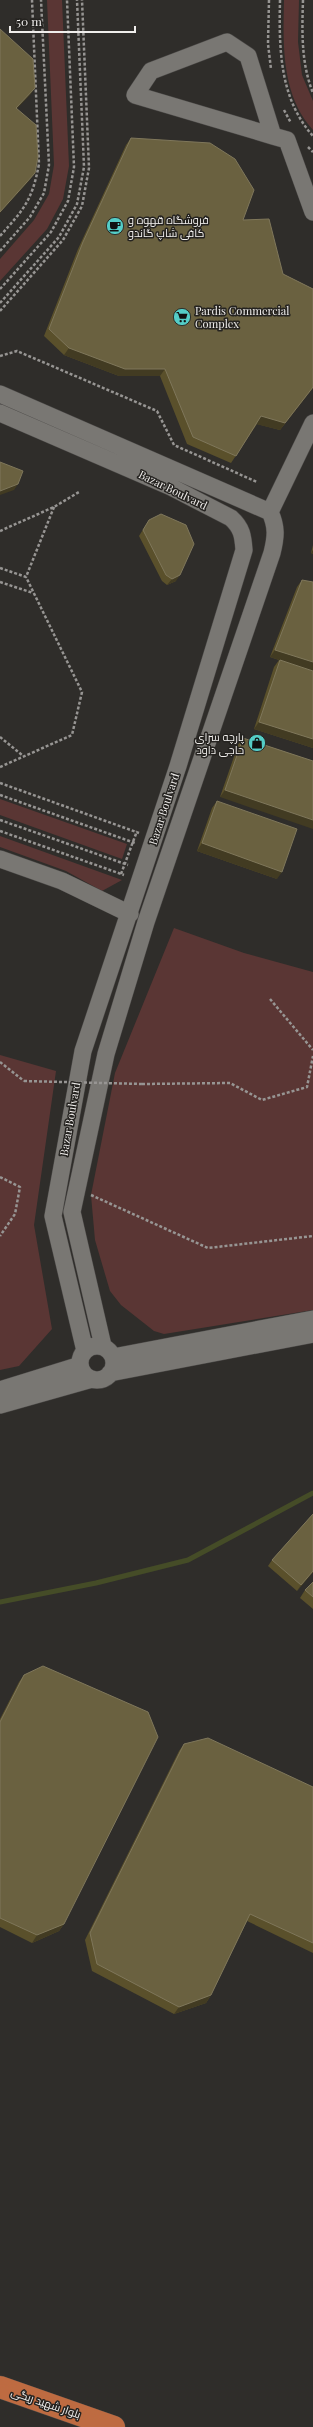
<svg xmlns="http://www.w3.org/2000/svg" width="313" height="2427" viewBox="0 0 313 2427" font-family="'Playfair Display',Cairo,serif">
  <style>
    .green { fill: #5a3634 }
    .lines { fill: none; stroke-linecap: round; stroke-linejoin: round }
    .stream { stroke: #454c27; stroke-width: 5 }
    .minor-casing { stroke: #4b4947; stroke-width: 18 }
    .highway-casing { stroke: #4b4947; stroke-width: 23 }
    .path { stroke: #979593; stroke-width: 2.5; stroke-dasharray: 3 2; stroke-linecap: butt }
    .minor { stroke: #797773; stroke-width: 17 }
    .highway { stroke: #be6b41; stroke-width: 22 }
    .path-bridge { stroke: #979593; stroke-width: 2.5; stroke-dasharray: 3 2; stroke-linecap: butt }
    .wall { fill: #5a502b }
    .shaded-wall { fill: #423b22 }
    .building { fill: #6a6140; stroke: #7f775b }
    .labels { text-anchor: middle; stroke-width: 3; stroke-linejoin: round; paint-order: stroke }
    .poi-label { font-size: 11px; fill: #f0eeec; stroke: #252320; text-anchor: start }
    .street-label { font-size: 11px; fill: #f0eeec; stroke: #252320 }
  </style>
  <rect width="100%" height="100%" fill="#2f2d2a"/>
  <path class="green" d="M47,0H62L69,166L63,199L47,229L0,281V259L34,220L49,194L54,165Z
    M284,0H299L298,42L302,75L313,101V130C281,95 283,44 284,0Z
    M0,799L127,844L122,859L0,815Z
    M0,836L122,880L102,891L66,871L0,847Z
    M174,928L244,953L313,972V1310L164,1334L154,1331L121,1305L110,1291L95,1240L91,1195L115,1073Z
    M0,1055L56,1071L34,1225L52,1329L19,1366L0,1370Z"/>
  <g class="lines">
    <path class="stream" d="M0,1602L96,1583L188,1560L313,1493"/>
    <defs>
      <path id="minor" d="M273,136L248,56L227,42L151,71L135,95L273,136L287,140L313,212
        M0,394L270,512
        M0,413L171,487L231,518C242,528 243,536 244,550L178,766L83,1051L53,1216L85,1351
        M270,512L313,423
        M0,859L62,881L130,914
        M103,1346L72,1212L106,1054L146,922L272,553C276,537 277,527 270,512
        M80 1363a17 17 0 1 1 34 0a17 17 0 1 1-34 0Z
        M113,1357L313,1319
        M110,1373L313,1334
        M0,1390L80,1365
        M0,1405L92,1379"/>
      <path id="highway" d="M0,2387L114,2427"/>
    </defs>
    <use href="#minor" class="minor-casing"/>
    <use href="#highway" class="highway-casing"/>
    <path class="path" d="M269,0L268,44L271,69
      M280,0C279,47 279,98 313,136
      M303,0C302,32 301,63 313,93
      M284,110L291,123
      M308,147L313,152
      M0,236C24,209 32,201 39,164L32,0
      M0,251L30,217L44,193L49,165L41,0
      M0,289L51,232L68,201L74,167L67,0
      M0,303L59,237L77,204L84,167L77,0
      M0,311L63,240L82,206L89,168L82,0
      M0,356L17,351L157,411L174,445L257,482
      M0,531L54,507L79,492
      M0,568L26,577L54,507
      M0,582L33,593
      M0,737L22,755
      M0,767L72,735L82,692L26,577
      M0,783L139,833
      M0,795L135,843
      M0,820L128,865
      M0,831L124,875
      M121,874L137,831
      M270,999L313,1050
      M0,1062L24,1081
      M142,1084L230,1083L262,1100L307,1087L313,1056
      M0,1177L20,1187L15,1214L0,1236
      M91,1195L208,1248L313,1236"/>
    <use href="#minor" class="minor"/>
    <use href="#highway" class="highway"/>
    <path class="path-bridge" d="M24,1081L142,1084"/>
  </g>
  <path class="wall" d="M131,138L243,220L283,274L313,289V388L280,430L257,424L231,463L187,444L160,376H119L64,355L44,336L78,249L126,145Z
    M149,520L176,581L167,585L162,581L139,536Z
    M313,545V554L311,553Z
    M302,580L313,748L254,729L274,667L279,660L270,657L297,587Z
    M243,738L313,761L220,797L238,745Z
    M217,801L277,879L197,851L212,808Z
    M313,1514V1572L297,1591L268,1566L272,1560Z
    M313,1582V1609L300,1598L305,1590Z
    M24,1675L64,1924L59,1931L32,1943L0,1927V1719L19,1682Z
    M184,1744L313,1787V1953L247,1921L211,1995L206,2003L174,2014L92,1971L85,1940L179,1751Z"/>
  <path class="shaded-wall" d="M35,88L30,95L11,115L16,108Z
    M35,173L29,181L0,213V212Z
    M69,348L165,369L160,376H119L64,355Z
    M313,387L280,430L256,424L261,416Z
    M18,484L14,490L0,495V491Z
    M313,550V554L311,553Z
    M180,575L176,581L167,585L172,579Z
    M275,650L313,662V671L270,657Z
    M259,722L313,739V748L254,729Z
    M225,790L313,820V829L220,797Z
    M202,843L282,872L277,879L197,851Z
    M313,1571V1572L297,1591L301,1585Z
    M64,1924L59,1931L32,1943L37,1935Z
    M211,1995L206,2003L174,2014L179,2007Z"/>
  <path class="building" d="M0,29L33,59L35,88L16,108L36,125L38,157L35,173L0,212Z
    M131,138L210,143L235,159L254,190L243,220L269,219L283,274L313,289V387L285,423L261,416L236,456L193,437L165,369H125L69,348L49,329L83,242Z
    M0,462L23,471L18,484L0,491Z
    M161,514L186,525L194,544L180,575L172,579L166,575L143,530L149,520Z
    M302,580L313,582V662L275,650Z
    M280,660L313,671V739L259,722Z
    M243,738L313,761V820L225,790Z
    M217,801L297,829L282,872L202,843Z
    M313,1514V1571L301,1585L272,1560Z
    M313,1582V1597L305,1590Z
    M43,1666L148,1712L158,1737L64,1924L37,1935L0,1918V1722L24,1675Z
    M208,1738L313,1787V1943L250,1914L211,1995L179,2007L97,1964L90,1933L184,1744Z"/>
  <defs>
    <symbol id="cafe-disc" viewBox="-11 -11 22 22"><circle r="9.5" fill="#54cdc7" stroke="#252320"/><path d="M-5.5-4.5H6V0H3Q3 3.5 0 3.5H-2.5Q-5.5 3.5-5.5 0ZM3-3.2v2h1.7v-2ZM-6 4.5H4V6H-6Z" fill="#111"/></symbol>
    <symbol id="supermarket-disc" viewBox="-11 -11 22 22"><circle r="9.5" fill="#54cdc7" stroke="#252320"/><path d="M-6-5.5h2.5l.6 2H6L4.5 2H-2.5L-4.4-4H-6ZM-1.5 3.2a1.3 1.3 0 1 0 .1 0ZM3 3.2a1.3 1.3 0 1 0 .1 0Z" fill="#111"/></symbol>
    <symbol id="shop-disc" viewBox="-11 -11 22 22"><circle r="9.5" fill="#54cdc7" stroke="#252320"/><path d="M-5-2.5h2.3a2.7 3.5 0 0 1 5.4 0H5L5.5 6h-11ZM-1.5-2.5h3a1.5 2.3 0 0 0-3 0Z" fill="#111"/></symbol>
  </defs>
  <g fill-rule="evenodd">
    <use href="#cafe-disc" x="105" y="216" width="20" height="20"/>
    <use href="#supermarket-disc" x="172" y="307" width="20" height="20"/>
    <use href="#shop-disc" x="247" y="733" width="20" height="20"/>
  </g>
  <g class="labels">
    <g class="poi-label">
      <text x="128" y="224">فروشگاه قهوه و<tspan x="128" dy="13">کافی شاپ گاندو</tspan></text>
      <text x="195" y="315">Pardis Commercial<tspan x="195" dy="13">Complex</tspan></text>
      <text x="244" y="741" text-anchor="end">پارچه سرای<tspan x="244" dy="13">حاجی داود</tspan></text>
    </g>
    <g class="street-label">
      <text transform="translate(173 490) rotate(26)" y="4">Bazar Boulvard</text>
      <text transform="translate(164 809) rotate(-72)" y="4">Bazar Boulvard</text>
      <text transform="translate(70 1119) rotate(-80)" y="4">Bazar Boulvard</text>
      <text transform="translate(46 2403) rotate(19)" y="4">بلوار شهید ریگی</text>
    </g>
  </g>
  <path d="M10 26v6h125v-6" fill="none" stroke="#f0eeec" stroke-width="2"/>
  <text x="16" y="26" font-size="12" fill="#f0eeec" stroke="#252320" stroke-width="3" paint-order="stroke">50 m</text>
</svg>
